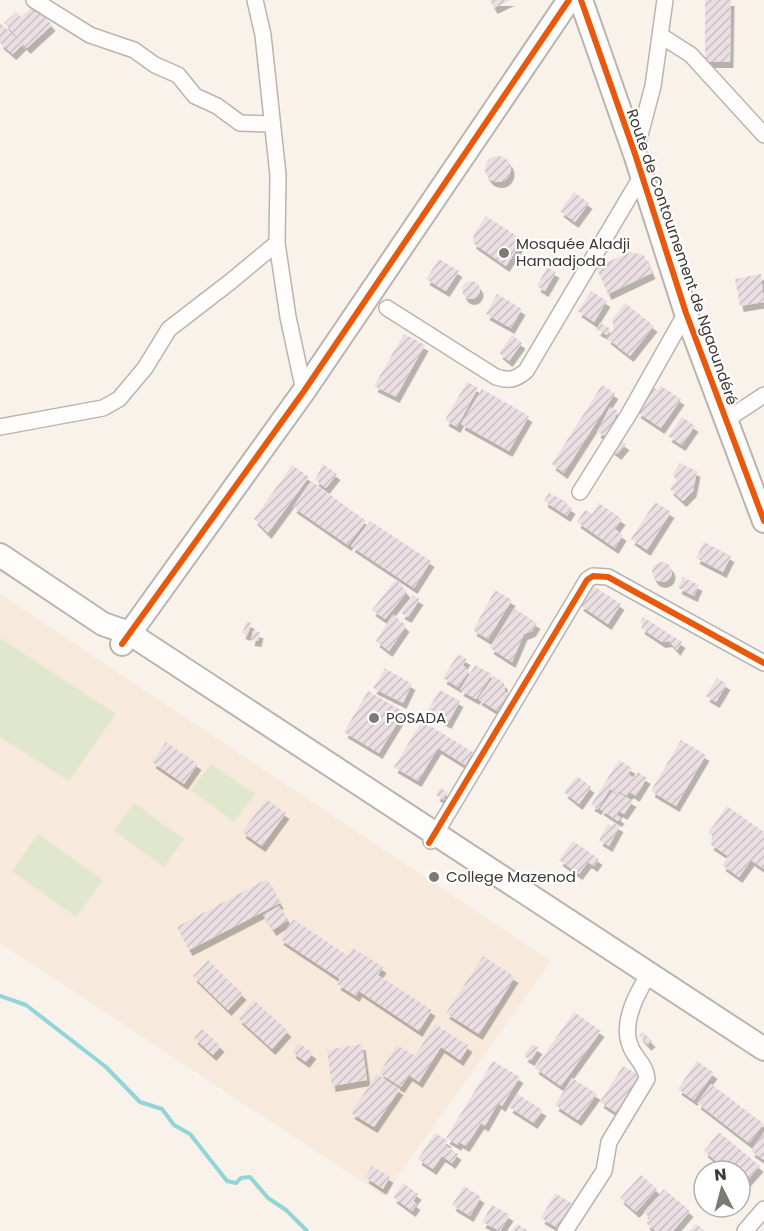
<svg xmlns="http://www.w3.org/2000/svg" width="764" height="1231" viewBox="0 0 764 1231" font-family="Poppins,sans-serif">
  <style>
    .built { fill: #f7eadc }
    .garden { fill: #e1e7cc }
    .lines { fill: none; stroke-linecap: round; stroke-linejoin: round }
    .stream { stroke: #91d5d8; stroke-width: 4 }
    .building { fill: url(#building-hatch); filter: url(#shadow) }
    .street-casing { stroke: #bab4ae; stroke-width: 18 }
    .secondary-casing { stroke: #bab4ae; stroke-width: 26 }
    .street { stroke: #fefdfc; stroke-width: 15 }
    .secondary { stroke: #fefdfc; stroke-width: 22 }
    .cycleway-casing { stroke: #fff; stroke-width: 10 }
    .cycleway { stroke: #e8590c; stroke-width: 6 }
    .poi-dot { fill: #7e7973; stroke: #fff; stroke-width: 2 }
    .labels { text-anchor: middle; stroke-width: 4.5; stroke-linejoin: round; paint-order: stroke }
    .poi-label { font-size: 15px; fill: #3d3832; stroke: #fff; text-anchor: start }
    .street-label { font-size: 15px; fill: #3d3832; stroke: #fff }
  </style>
  <defs>
    <pattern id="building-hatch" width="6" height="6" patternUnits="userSpaceOnUse" patternTransform="scale(1.5)"><rect width="6" height="6" fill="#ebdfe3"/><path d="M-1 1l2-2M0 6l6-6M5 7l2-2" fill="none" stroke="#cac0c3"/></pattern>
    <filter id="shadow"><feDropShadow dx="3.5" dy="6" stdDeviation="0" flood-color="#0004"/></filter>
  </defs>
  <rect width="100%" height="100%" fill="#f8f2eb"/>
  <path class="built" d="M0,594L551,961L384,1196L0,943Z"/>
  <path class="garden" d="M0,638L116,714L69,781L0,737Z
    M211,764L255,794L234,822L191,790Z
    M134,803L184,839L164,867L114,831Z
    M38,834L103,880L76,917L12,871Z"/>
  <g class="lines">
    <path class="stream" d="M0,996L26,1005L106,1067L140,1102L162,1109L174,1125L190,1134L227,1181L236,1183L241,1178L250,1177L268,1198L286,1210L307,1231"/>
  </g>
  <path class="building" d="M490,0H511L494,8Z
    M705,0H731L730,62H705Z
    M34,5L52,25L27,48L4,23L16,12L21,17Z
    M0,23L23,44L13,54L0,43Z
    M485 169a13 13 0 1 1 26 0a13 13 0 1 1-26 0Z
    M574,192L589,203L575,222L560,211Z
    M486,216L523,240L506,266L473,243L474,234Z
    M631,252L644,255L652,273L608,294L596,267Z
    M439,259L459,271L446,291L426,279Z
    M547,267L556,272L545,291L537,286Z
    M761,274L764,302L740,306L735,279Z
    M462 290a9 9 0 1 1 18 0a9 9 0 1 1-18 0Z
    M591,291L607,301L594,322L578,311Z
    M497,294L522,309L511,328L486,314Z
    M625,303L654,326L630,356L607,338L614,329L612,320Z
    M600,323L611,329L607,335L597,330Z
    M404,334L425,345L396,397L374,386Z
    M512,335L522,343L509,361L499,353Z
    M467,382L478,388L457,427L445,420Z
    M602,385L615,393L564,473L552,464Z
    M661,386L681,399L661,428L637,412L654,388L658,390Z
    M482,389L529,416L509,451L461,424Z
    M610,407L618,411L606,436L597,432Z
    M682,417L695,426L682,445L668,436Z
    M618,439L626,444L618,454L611,449Z
    M680,463L697,471L693,491L683,501L670,489L676,481L673,474Z
    M323,464L337,474L326,488L315,480Z
    M292,465L309,477L268,533L254,519Z
    M311,481L366,521L348,545L293,507Z
    M549,493L567,502L566,504L572,508L567,516L544,501Z
    M655,502L671,512L647,550L631,539Z
    M599,503L622,519L615,529L623,535L615,548L577,522L585,510L592,514Z
    M370,521L431,561L414,588L351,546Z
    M704,542L731,556L723,572L696,558Z
    M652 572a10 10 0 1 1 20 0a10 10 0 1 1-20 0Z
    M683,577L699,585L694,596L678,588Z
    M396,579L407,592L385,619L372,610Z
    M592,585L621,604L608,624L580,605Z
    M495,590L512,600L488,639L473,630Z
    M413,595L420,599L408,617L401,613Z
    M515,609L537,623L532,631L524,634L512,662L490,648Z
    M393,614L406,626L389,651L376,641Z
    M643,617L682,642L677,650L669,641L662,642L641,628L643,624L640,622Z
    M247,621L251,623L247,635L242,633Z
    M253,631L260,632L258,641L251,640Z
    M458,654L467,659L463,665L469,671L458,687L443,678Z
    M475,665L492,674L476,699L460,690Z
    M385,668L412,684L403,703L373,688Z
    M494,676L504,683L505,692H509L497,711L478,699Z
    M717,678L727,684L716,702L706,696Z
    M440,690L460,701L448,723L427,711Z
    M368,691L404,712L379,753L344,732Z
    M422,721L473,752L465,765L438,748L418,781L394,767Z
    M681,740L706,755L676,806L651,791Z
    M166,742L198,764L184,784L152,762Z
    M619,760L632,768L628,774L634,778L638,772L647,778L636,796L630,792L627,796L619,791L617,794L610,789L598,809L591,805Z
    M577,776L591,787L579,804L564,792Z
    M440,788L448,792L444,800L436,795Z
    M612,792L617,795L619,793L633,801L624,814L619,811L617,815L621,818L618,821L600,809Z
    M266,799L286,813L262,846L242,832Z
    M727,806L764,832V869L751,860L739,877L722,865L728,856L710,844L714,837L708,833Z
    M614,823L620,826L609,846L599,840L608,824L612,826Z
    M573,841L599,859L594,866L588,862L579,874L559,860Z
    M267,879L280,903L189,950L177,927Z
    M279,906L288,920L273,930L263,915Z
    M293,919L348,956L353,948L383,967L378,975L432,1010L419,1031L359,991L356,996L337,984L340,979L280,939Z
    M483,956L515,977L479,1034L446,1013Z
    M208,960L243,994L228,1010L193,976Z
    M254,1000L288,1031L272,1049L238,1018Z
    M574,1012L601,1031L561,1086L535,1068Z
    M435,1024L469,1046L460,1060L441,1047L419,1082L409,1075L401,1087L379,1073L397,1045L415,1056Z
    M202,1029L221,1046L213,1055L194,1038Z
    M643,1032L652,1041L648,1045L639,1035Z
    M299,1043L313,1053L306,1062L292,1052Z
    M362,1044L367,1080L332,1086L327,1050Z
    M532,1044L539,1048L531,1060L524,1056Z
    M493,1061L520,1077L502,1106L498,1103L485,1126L481,1123L466,1146L459,1142L458,1145L446,1138Z
    M697,1061L714,1073L694,1100L678,1089Z
    M623,1066L644,1078L620,1115L600,1102Z
    M377,1074L400,1089L374,1127L351,1113Z
    M572,1078L597,1094L578,1120L555,1105Z
    M711,1084L764,1124L749,1143L697,1103Z
    M517,1094L543,1110L534,1123L509,1107Z
    M719,1132L760,1166L744,1184L740,1181V1171H728L704,1151Z
    M764,1132V1160L751,1151Z
    M435,1133L448,1141L445,1145L458,1154L452,1163L442,1156L433,1169L418,1159Z
    M372,1166L390,1177L383,1189L365,1177Z
    M641,1175L657,1189L636,1212L620,1198Z
    M403,1183L418,1194L413,1201L417,1204L412,1211L393,1197Z
    M464,1186L481,1197L470,1216L452,1205Z
    M664,1189L690,1211L673,1231H656L646,1223L650,1218L644,1212Z
    M555,1193L575,1205L561,1230L541,1218Z
    M492,1205L510,1215L500,1231L482,1222Z
    M517,1224L529,1231H512Z
    M696,1224L705,1231H689Z"/>
  <g class="lines">
    <defs>
      <path id="street" d="M34,0L90,35L134,50L155,65L178,75L195,96L217,106L240,123L272,124
        M255,0L263,35L278,175L277,243L288,317L304,391
        M660,35L691,55L764,135
        M635,154L653,86L665,0
        M387,308L496,377C509,381 515,380 526,371L641,177
        M726,420L764,395
        M0,427L103,408L119,399L145,368L169,329L230,282L277,243
        M580,492L629,414L686,313
        M431,841L587,580L593,576L608,577L764,663
        M565,1231L604,1171L609,1142L647,1079C646,1064 634,1058 630,1045C621,1022 637,993 649,974
        M745,1231L764,1209"/>
      <path id="secondary" d="M581,0L635,154L686,313L764,521
        M0,555L103,624L129,633L764,1049
        M122,644L304,391L569,0"/>
    </defs>
    <use href="#street" class="street-casing"/>
    <use href="#secondary" class="secondary-casing"/>
    <use href="#street" class="street"/>
    <use href="#secondary" class="secondary"/>
    <defs>
      <path id="cycleway" d="M581,0L635,154L686,313L764,521
        M122,644L304,391L569,0
        M429,843L587,580L593,576L608,577L764,663"/>
    </defs>
    <use href="#cycleway" class="cycleway-casing"/>
    <use href="#cycleway" class="cycleway"/>
  </g>
  <g class="poi-dot">
    <circle cx="504" cy="253" r="6"/>
    <circle cx="374" cy="718" r="6"/>
    <circle cx="434" cy="877" r="6"/>
  </g>
  <g class="labels">
    <g class="poi-label">
      <text x="516" y="249">Mosquée Aladji<tspan x="516" dy="17">Hamadjoda</tspan></text>
      <text x="386" y="723">POSADA</text>
      <text x="446" y="882">College Mazenod</text>
    </g>
    <g class="street-label">
      <text transform="translate(682 257) rotate(71)" y="5">Route de Contournement de Ngaoundéré</text>
    </g>
  </g>
  <g transform="translate(722 1189) rotate(354)"><circle r="28" fill="#ffffff" stroke="#b1afad" stroke-width="1.5"/>
  <path d="M0-4.5L10 22L0 15L-10 22Z" fill="#7e7973"/>
  <text y="-9" font-size="16" font-weight="bold" text-anchor="middle" fill="#3d3832">N</text>
  </g>
</svg>
